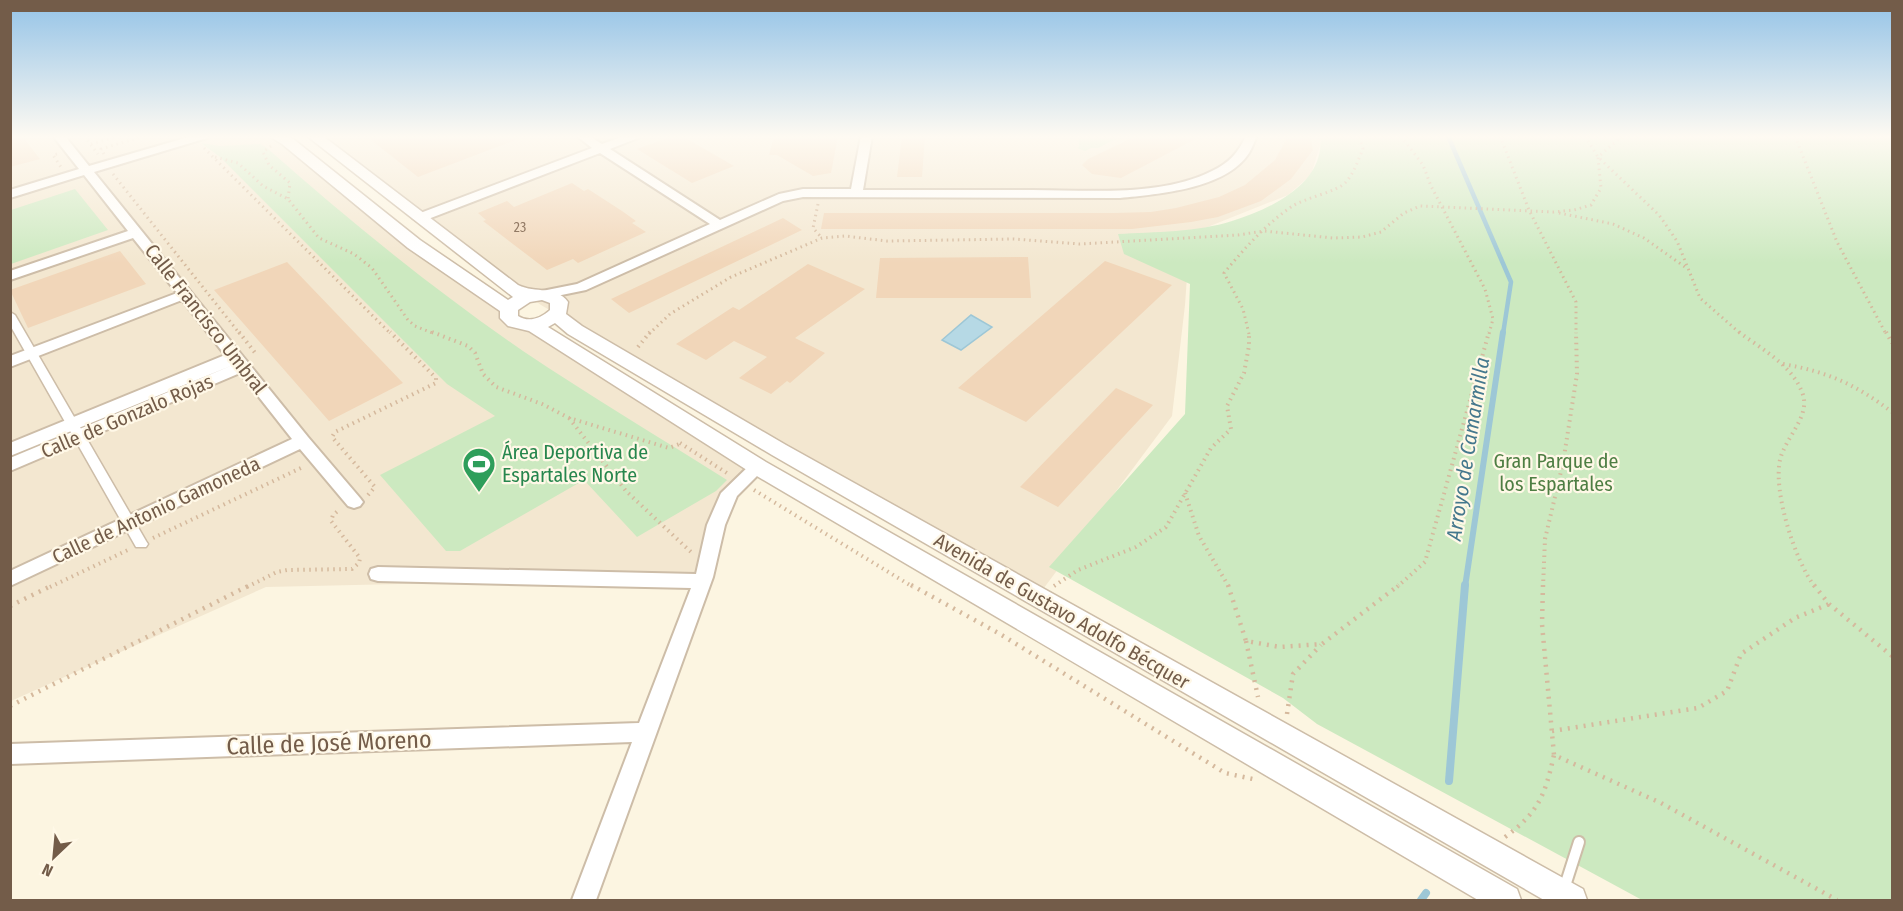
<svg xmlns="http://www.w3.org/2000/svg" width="1903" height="911" viewBox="0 0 1903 911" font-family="'Fira Sans Condensed',sans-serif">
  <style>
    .residential { fill: #f3e7d0 }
    .green { fill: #cce9c0 }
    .water { fill: #b6d9e5; stroke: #9dc7d6; stroke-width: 1.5 }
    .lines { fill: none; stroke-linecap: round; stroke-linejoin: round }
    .stream-far2 { stroke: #9dc7d6; stroke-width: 4.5 }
    .stream-far1 { stroke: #9dc7d6; stroke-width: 6 }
    .stream { stroke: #9dc7d6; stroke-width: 8 }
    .building { fill: #f1d6b9 }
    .service-casing { stroke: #cdbda8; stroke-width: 14 }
    .pedestrian-casing { stroke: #cdbda8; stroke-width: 3 }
    .minor-casing { stroke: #cdbda8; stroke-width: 4 }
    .tertiary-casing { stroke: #cdbda8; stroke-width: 3 }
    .path-far2 { stroke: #d5b99d; stroke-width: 3; stroke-dasharray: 1.5 4; stroke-linecap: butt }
    .path-far1 { stroke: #d5b99d; stroke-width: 4; stroke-dasharray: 1.5 4.5; stroke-linecap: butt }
    .path { stroke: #d5b99d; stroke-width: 4.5; stroke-dasharray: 2 6; stroke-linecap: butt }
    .service { stroke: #fff; stroke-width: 10 }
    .pedestrian { fill: #fff; fill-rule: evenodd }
    .minor { fill: #fff; fill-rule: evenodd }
    .tertiary { fill: #fff; fill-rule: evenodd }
    .labels { text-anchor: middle; stroke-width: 4.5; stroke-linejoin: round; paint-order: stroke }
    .far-number-label { font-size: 14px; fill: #927a65 }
    .street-label { font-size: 20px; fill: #735c49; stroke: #fff8e7 }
    .leisure-label { font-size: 20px; fill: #27864d; stroke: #fff8e7; text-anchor: start }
    .park-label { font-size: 20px; fill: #4e7e43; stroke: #fff8e7 }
    .water-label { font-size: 21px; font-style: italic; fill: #45788d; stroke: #fff8e7 }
    .near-street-label { font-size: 24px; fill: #735c49; stroke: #fff8e7 }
  </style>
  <rect width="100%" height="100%" fill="#fcf5e1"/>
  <path class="residential" d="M10,136H276L287,141L526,323L758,467L730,493L704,577L266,587L11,701Z
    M314,136H1320L1321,142L1311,175L1288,195L1190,234L1185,305L1172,416L1038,596L541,305L419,218Z"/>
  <path class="green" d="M1079,136H1122L1098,148H1091L1085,151L1077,148L1079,147Z
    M1320,136H1892V900H1642L1317,724L1283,698L1049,567L1185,414L1190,284L1124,254L1118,234C1154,232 1198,232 1232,221C1271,209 1326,183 1320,136Z
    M201,143L220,146L260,144L267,148C348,220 433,289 523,351C590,396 659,437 727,480L716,491L637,537L584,480L460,551H446L380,475L495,416L447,384L220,157Z
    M75,189L108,230L11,264V210Z"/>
  <path class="water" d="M971,315L992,327L961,350L942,340Z"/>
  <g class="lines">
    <path class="stream-far2" d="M1448,136L1511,282L1503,334"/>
    <path class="stream-far1" d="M1465,587L1503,332"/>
    <path class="stream" d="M1449,781L1465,585
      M1421,900L1426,893"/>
  </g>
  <path class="building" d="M10,136H22L40,159L10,167Z
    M366,136H523V137L418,177Z
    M673,136H682L734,166L692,183L637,149Z
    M774,136H838L831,173L813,176L777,155H769Z
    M902,136H925L922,177H897Z
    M1136,136H1201L1121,178L1092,174L1082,165L1088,159Z
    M1288,136H1310L1313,150L1291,179L1261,201L1218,217L1191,222L1132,229H821L824,213H1114L1151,212L1176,208L1219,197L1245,185L1275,160Z
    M572,183L584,191L588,189L622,211L636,221L632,223L646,232L578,263L573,259L547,270L483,221L486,220L478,213L507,201L514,207Z
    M783,218L802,230L629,313L611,299Z
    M120,251L146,284L28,328L10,290Z
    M1028,257L1031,298H876L880,258Z
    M1105,261L1172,285L1026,422L958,388Z
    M287,262L403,383L329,421L214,290Z
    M808,264L865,289L795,338L825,353L790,383L787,381L771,394L739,378L767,357L734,341L706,360L676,344L733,307L739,310Z
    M1116,388L1153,405L1058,507L1020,487Z"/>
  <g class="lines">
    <defs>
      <path id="service" d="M1564,889L1579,842"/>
      <path id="pedestrian" d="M10,312L15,315L146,541L148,544L146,547H136L10,325Z"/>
      <path id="minor" d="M53,136H65L89,166L192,136H208L207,138L94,172L308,437L360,498L363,502L360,506L354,508L348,506L300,449L10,586V571L292,439L240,373L10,471V458L233,365L10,456V443L225,355L182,300L10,367V356L177,293L133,238L10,280V271L128,231L84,175L10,198V190L79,169Z
        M577,136H589L602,144L624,136H639L638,138L610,149L720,220L779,194L803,189H851L861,136H872L863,190C920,190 976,190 1032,190C1088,190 1161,197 1212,171C1229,163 1238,153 1246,136H1257C1254,142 1252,148 1249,153C1226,189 1159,194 1120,198L803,197L783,201L586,290L542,299L537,298L535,295L537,292L577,284L710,224L600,153L423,221L419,222L413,218L415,215L592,148Z
        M758,461L764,463L766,467L737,496L725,525L713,577L596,900H572L632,742L10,764V744L639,723L691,588L378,581L371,579L369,574L371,569L378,567L696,574L707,525L721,493L752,463Z"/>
      <path id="tertiary" d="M269,136L292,138L420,240L508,300L513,297L307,136H323L518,285C536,294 556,285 568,302L566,314L582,326L786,445L1583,889L1587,900H1544L772,455L568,334L555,323L548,327L766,462L1517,889L1521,900H1478L750,472L529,331L508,326L500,318V311L408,248L282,144ZM542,300L550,303V310C541,318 529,323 518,316V310L530,302Z"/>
    </defs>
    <use href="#service" class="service-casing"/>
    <use href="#pedestrian" class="pedestrian-casing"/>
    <use href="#minor" class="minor-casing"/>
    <use href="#tertiary" class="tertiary-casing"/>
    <path class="path-far2" d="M84,136L98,154
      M1401,136L1423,165L1431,186L1485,289L1493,319L1489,334
      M1500,136L1529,210L1576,302V334
      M1585,136L1598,157L1659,215L1677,241L1700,298L1741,334
      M1795,136L1837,242L1886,334
      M91,144L119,136
      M271,146L263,152L269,165L290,183L288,199
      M204,148L391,334
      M57,154L53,155L61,167
      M104,154L101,149L144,136
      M215,157L238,163L263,186L288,199L319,238L354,254L372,268L408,320L415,326L435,334
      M113,174L240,334
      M818,204L813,228L822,238
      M1559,213L1613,224L1644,238L1685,267
      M649,334L670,314L731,277L822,238L845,236L887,241L1014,239L1080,244L1238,235L1264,231L1333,238L1362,237L1381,232L1404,213L1420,206L1553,212L1574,210L1591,205L1601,188L1598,157L1620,138L1628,136
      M1249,334L1243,309L1224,273C1244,249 1265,225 1291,207C1306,197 1335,193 1346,182C1354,173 1358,160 1363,149L1359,136"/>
    <path class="path-far1" d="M239,332L256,354
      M432,332L468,346L475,353L483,374L496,387L542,404L569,418L669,448L682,443
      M1739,332C1761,349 1791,364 1802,392C1812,416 1785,437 1780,460C1773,492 1795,561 1815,587
      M1886,332L1892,343
      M638,347L650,332
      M1783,364C1828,372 1855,384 1892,412
      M569,418L626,491L691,552
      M680,443L730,475
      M754,490L913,587
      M1185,493L1199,536L1229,587
      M368,495L375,487L332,437L335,432L436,383V378L390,332
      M153,538L303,467
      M1054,586L1078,570L1136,547L1166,527L1211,448L1231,429L1227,406L1244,373L1249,346V332
      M50,587L130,549
      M247,587L277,572L287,570L352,569L359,563L360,558L331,521L333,515L340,509
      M1397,587L1425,562L1489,332
      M1543,587L1545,539L1563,463L1577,374L1576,332"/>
    <path class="path" d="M911,585L1000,634L1225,773L1253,779
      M1228,585L1246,641L1280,647L1322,644L1399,585
      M1543,585L1542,624L1554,755
      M1814,585L1829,604L1892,656
      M10,606L53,585
      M1246,641L1258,697
      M10,706L250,585
      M1287,714L1293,674L1321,645
      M1552,731L1698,708L1727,691L1741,654L1795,618L1829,604
      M1505,837C1539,812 1545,795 1554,755L1661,803L1837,900"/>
    <use href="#service" class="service"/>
    <use href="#pedestrian" class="pedestrian"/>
    <use href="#minor" class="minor"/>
    <use href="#tertiary" class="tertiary"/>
  </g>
  <linearGradient id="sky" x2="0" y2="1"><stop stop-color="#94c3e7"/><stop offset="0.52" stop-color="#fefaf2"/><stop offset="1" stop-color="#fefaf2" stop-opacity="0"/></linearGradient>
  <rect width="1903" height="263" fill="url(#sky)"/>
  <defs>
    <symbol id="stadium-pin" viewBox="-11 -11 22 30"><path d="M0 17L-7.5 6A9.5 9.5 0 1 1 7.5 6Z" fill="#2e9e5b" stroke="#fff8e7"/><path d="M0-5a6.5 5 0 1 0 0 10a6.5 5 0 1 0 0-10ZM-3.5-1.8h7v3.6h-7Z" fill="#fff"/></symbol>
  </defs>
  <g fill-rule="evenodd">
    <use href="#stadium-pin" x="460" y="445" width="38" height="52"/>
  </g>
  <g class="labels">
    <g class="far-number-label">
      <text x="520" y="232">23</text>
    </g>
    <g class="street-label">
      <text transform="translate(206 319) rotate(52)" y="7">Calle Francisco Umbral</text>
      <text transform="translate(127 416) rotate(-23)" y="7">Calle de Gonzalo Rojas</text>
      <text transform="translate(156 510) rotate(-25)" y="7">Calle de Antonio Gamoneda</text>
      <text transform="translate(1062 611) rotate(30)" y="7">Avenida de Gustavo Adolfo Bécquer</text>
    </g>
    <g class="leisure-label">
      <text x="502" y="459">Área Deportiva de<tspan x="502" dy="23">Espartales Norte</tspan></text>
    </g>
    <g class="park-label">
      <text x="1556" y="468">Gran Parque de<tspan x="1556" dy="23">los Espartales</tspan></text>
    </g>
    <g class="water-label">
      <text transform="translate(1468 449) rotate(-81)" y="7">Arroyo de Camarmilla</text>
    </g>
    <g class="near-street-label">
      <text transform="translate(329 743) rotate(-2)" y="8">Calle de José Moreno</text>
    </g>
  </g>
  <rect width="1903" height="911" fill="none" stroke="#735c49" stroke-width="24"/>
  <g transform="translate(54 857) rotate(206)" stroke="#fff8e7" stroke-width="4.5" paint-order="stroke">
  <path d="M0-4.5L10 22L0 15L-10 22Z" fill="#735c49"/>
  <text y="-9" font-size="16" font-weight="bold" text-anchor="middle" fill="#735c49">N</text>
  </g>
</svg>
